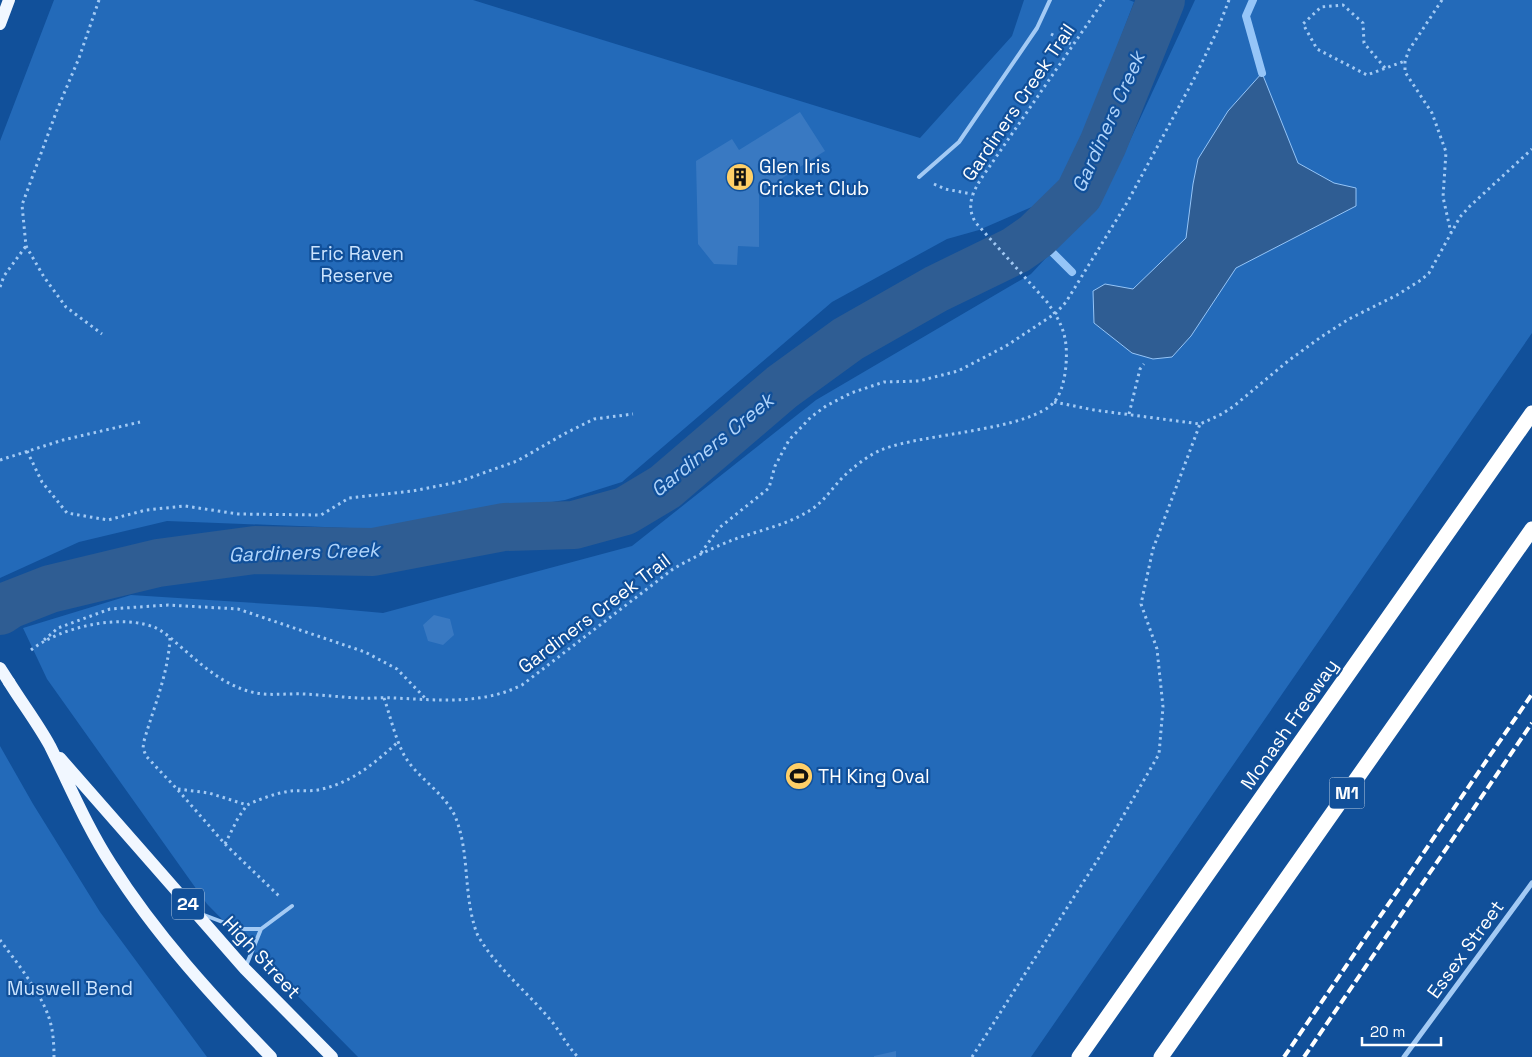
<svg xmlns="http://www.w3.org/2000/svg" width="1532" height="1057" viewBox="0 0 1532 1057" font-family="'Space Grotesk',sans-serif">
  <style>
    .green { fill: #236ab9 }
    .water { fill: #2f5d93; stroke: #95c5f8 }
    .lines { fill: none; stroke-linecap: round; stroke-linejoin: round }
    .stream { stroke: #95c5f8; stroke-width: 8 }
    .river { stroke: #2f5d93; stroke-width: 48 }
    .building { fill: #3979c2 }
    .path { stroke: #a3caf4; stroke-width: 3; stroke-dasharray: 2.5 4; stroke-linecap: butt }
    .service { stroke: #a3caf4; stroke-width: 4 }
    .minor { stroke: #a3caf4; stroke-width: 5 }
    .primary { stroke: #f1f7ff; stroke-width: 12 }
    .motorway { stroke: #fff; stroke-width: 15 }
    .rail { stroke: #fff; stroke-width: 4; stroke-dasharray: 9 4; stroke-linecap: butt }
    .primary-bridge { stroke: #f1f7ff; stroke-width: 12 }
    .labels { text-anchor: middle; stroke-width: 4.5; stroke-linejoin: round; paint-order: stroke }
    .shield { fill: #11509a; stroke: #b8cae1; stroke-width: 1 }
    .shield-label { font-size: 18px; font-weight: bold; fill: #fff }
    .street-label { font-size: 19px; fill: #fff; stroke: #11509a }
    .poi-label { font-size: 19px; fill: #fff; stroke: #11509a; text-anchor: start }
    .park-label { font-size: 19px; fill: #cce4fe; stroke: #11509a }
    .water-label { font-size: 20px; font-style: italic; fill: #b0d4fb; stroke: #11509a }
  </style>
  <rect width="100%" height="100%" fill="#11509a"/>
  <path class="green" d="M54,0H473L920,138L1012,36L1024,0H1129L1134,2L1069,174L1034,206L979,230L947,239L832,302L622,482L565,500L375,529L167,521L79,542L0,578V141Z
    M1195,0H1532V333L1031,1057H358L207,904L47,679L23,628L131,595L317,607L383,613L632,546L816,400L1031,274L1087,214L1114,175Z
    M0,746L33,804L100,912L207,1057H0Z"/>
  <path class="water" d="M1262,73L1298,163L1334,183L1356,188V206L1236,268L1191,336L1172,357L1153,359L1132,353L1094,323L1093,291L1105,284L1133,289L1186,238L1193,184L1198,159L1228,111Z"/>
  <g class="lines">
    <path class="stream" d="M1253,0L1246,16L1262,73
      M1036,236L1072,272"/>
    <path class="river" d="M0,611L9,605L50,589L158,563L255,550L373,552L504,527L574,525L625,511L665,487L782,387L848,339L936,289L1016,250L1036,236L1079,194L1103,144L1161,0"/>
  </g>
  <path class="building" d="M800,112L825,151L759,193V247L738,246L737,265L714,264L698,244L696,161L732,139L739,150Z
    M434,615L450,619L454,635L443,645L428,641L423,625Z
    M896,1051V1057H874V1056Z"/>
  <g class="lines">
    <path class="path" d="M99,0L79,58L57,110L22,205L26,246L44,277L66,307L102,334
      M1442,0L1409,50L1405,61V72L1432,113L1446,152L1443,197L1451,233
      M1051,34L1073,45
      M1385,68L1364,43L1363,23L1343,5L1321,7L1303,24L1317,49L1367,75L1405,61
      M934,184L945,189L972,194
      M0,287L4,276L26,246
      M1054,402L1094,410L1200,424L1222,414L1234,406L1288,361L1321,337L1349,319L1397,295L1421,280L1429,273L1460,217L1469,207L1532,149
      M1129,414L1140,369L1144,364
      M27,451L42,482L67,513L108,520L146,510L185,506L238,514L321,515L349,498L413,491L458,482L517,461L564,434L594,419L633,414
      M0,460L63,440L140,422
      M701,553L719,528L769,488L775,466L789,440L811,417L826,406L851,393L884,382L919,381L958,371L1006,346L1056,313L1066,302L1128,201L1195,77L1217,31L1229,0
      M170,638C168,675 154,706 144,741L143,748L146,756L159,770L177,789L225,844L280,897
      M44,640L58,628L110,609L168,605L238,609L365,652L397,669L426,699
      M31,650C60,627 124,612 158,629C167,634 174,641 182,648C202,665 221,683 248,691C267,697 285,693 304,694C322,695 340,697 357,698C370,699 383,697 395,698C438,700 482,705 522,685L673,569C694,557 716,546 738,538C762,530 788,524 809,511C824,502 832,488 844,476C855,466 867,456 881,450C922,433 1031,431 1055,401C1062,392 1065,377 1066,365C1068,338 1063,324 1047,302L976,223C965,206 973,191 983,176L1104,0
      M384,698C390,715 395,738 404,755C417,778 443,791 455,816C470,852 463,893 476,931C478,937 482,942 485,947C505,975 532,997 553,1023C562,1035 568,1047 578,1057
      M178,789L209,793L247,805C260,799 276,793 291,791C301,790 312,792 322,789C353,782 376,762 399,741
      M225,844L238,818L247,805
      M0,940C15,960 40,992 48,1015C53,1028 54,1043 54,1057
      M972,1057L1100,856L1159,754L1163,707L1157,649L1141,604L1153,549L1200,424"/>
    <path class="service" d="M919,177L959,142L1037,28L1050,0
      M204,915L241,929H261
      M246,966L261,929L292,906"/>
    <path class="minor" d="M1404,1057L1532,883"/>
    <path class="primary" d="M0,24L9,0
      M9,682C22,703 38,724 50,746C70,786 87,827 111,864C156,935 213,997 271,1057
      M60,758L245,969L332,1057"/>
    <path class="motorway" d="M1079,1057L1532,413
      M1161,1057L1532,529"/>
    <path class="rail" d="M1284,1057L1532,694
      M1304,1057L1532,723"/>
    <path class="primary-bridge" d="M0,668L9,682"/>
  </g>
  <defs>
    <symbol id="building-disc" viewBox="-11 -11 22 22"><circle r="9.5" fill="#ffcf67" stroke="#11509a"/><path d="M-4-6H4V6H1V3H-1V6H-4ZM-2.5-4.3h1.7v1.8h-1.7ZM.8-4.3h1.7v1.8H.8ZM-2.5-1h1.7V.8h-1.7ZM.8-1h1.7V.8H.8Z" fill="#111"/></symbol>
    <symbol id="stadium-disc" viewBox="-11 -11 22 22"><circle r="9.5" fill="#ffcf67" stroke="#11509a"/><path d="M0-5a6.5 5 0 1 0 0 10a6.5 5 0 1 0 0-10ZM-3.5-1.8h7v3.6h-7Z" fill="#111"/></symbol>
  </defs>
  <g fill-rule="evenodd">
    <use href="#building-disc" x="724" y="161" width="32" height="32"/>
    <use href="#stadium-disc" x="783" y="760" width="32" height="32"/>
  </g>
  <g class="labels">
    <g class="shield">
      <rect x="1329.5" y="777.5" width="35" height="31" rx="4"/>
      <rect x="172" y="888.5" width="32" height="31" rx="4"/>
    </g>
    <g class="shield-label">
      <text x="1347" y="799">M1</text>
      <text x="188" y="910">24</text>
    </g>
    <g class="street-label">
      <text transform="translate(1018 102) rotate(-56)" y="7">Gardiners Creek Trail</text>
      <text transform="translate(594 613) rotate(-37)" y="7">Gardiners Creek Trail</text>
      <text transform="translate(1289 724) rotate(-55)" y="7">Monash Freeway</text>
      <text transform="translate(1465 949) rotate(-54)" y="7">Essex Street</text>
      <text transform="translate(262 957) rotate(47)" y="7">High Street</text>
    </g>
    <g class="poi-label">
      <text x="759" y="173">Glen Iris<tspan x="759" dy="22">Cricket Club</tspan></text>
      <text x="818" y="783">TH King Oval</text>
    </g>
    <g class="park-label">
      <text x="357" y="260">Eric Raven<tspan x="357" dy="22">Reserve</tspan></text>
      <text x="70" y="995">Muswell Bend</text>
    </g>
    <g class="water-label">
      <text transform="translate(1108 122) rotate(-66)" y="7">Gardiners Creek</text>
      <text transform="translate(712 445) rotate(-39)" y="7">Gardiners Creek</text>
      <text transform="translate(304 552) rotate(-2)" y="7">Gardiners Creek</text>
    </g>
  </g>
  <path d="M1362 1037v8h79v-8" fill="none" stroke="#ffffff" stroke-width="2.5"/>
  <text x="1370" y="1037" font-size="15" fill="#ffffff" stroke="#11509a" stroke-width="4" paint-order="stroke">20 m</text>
</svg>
